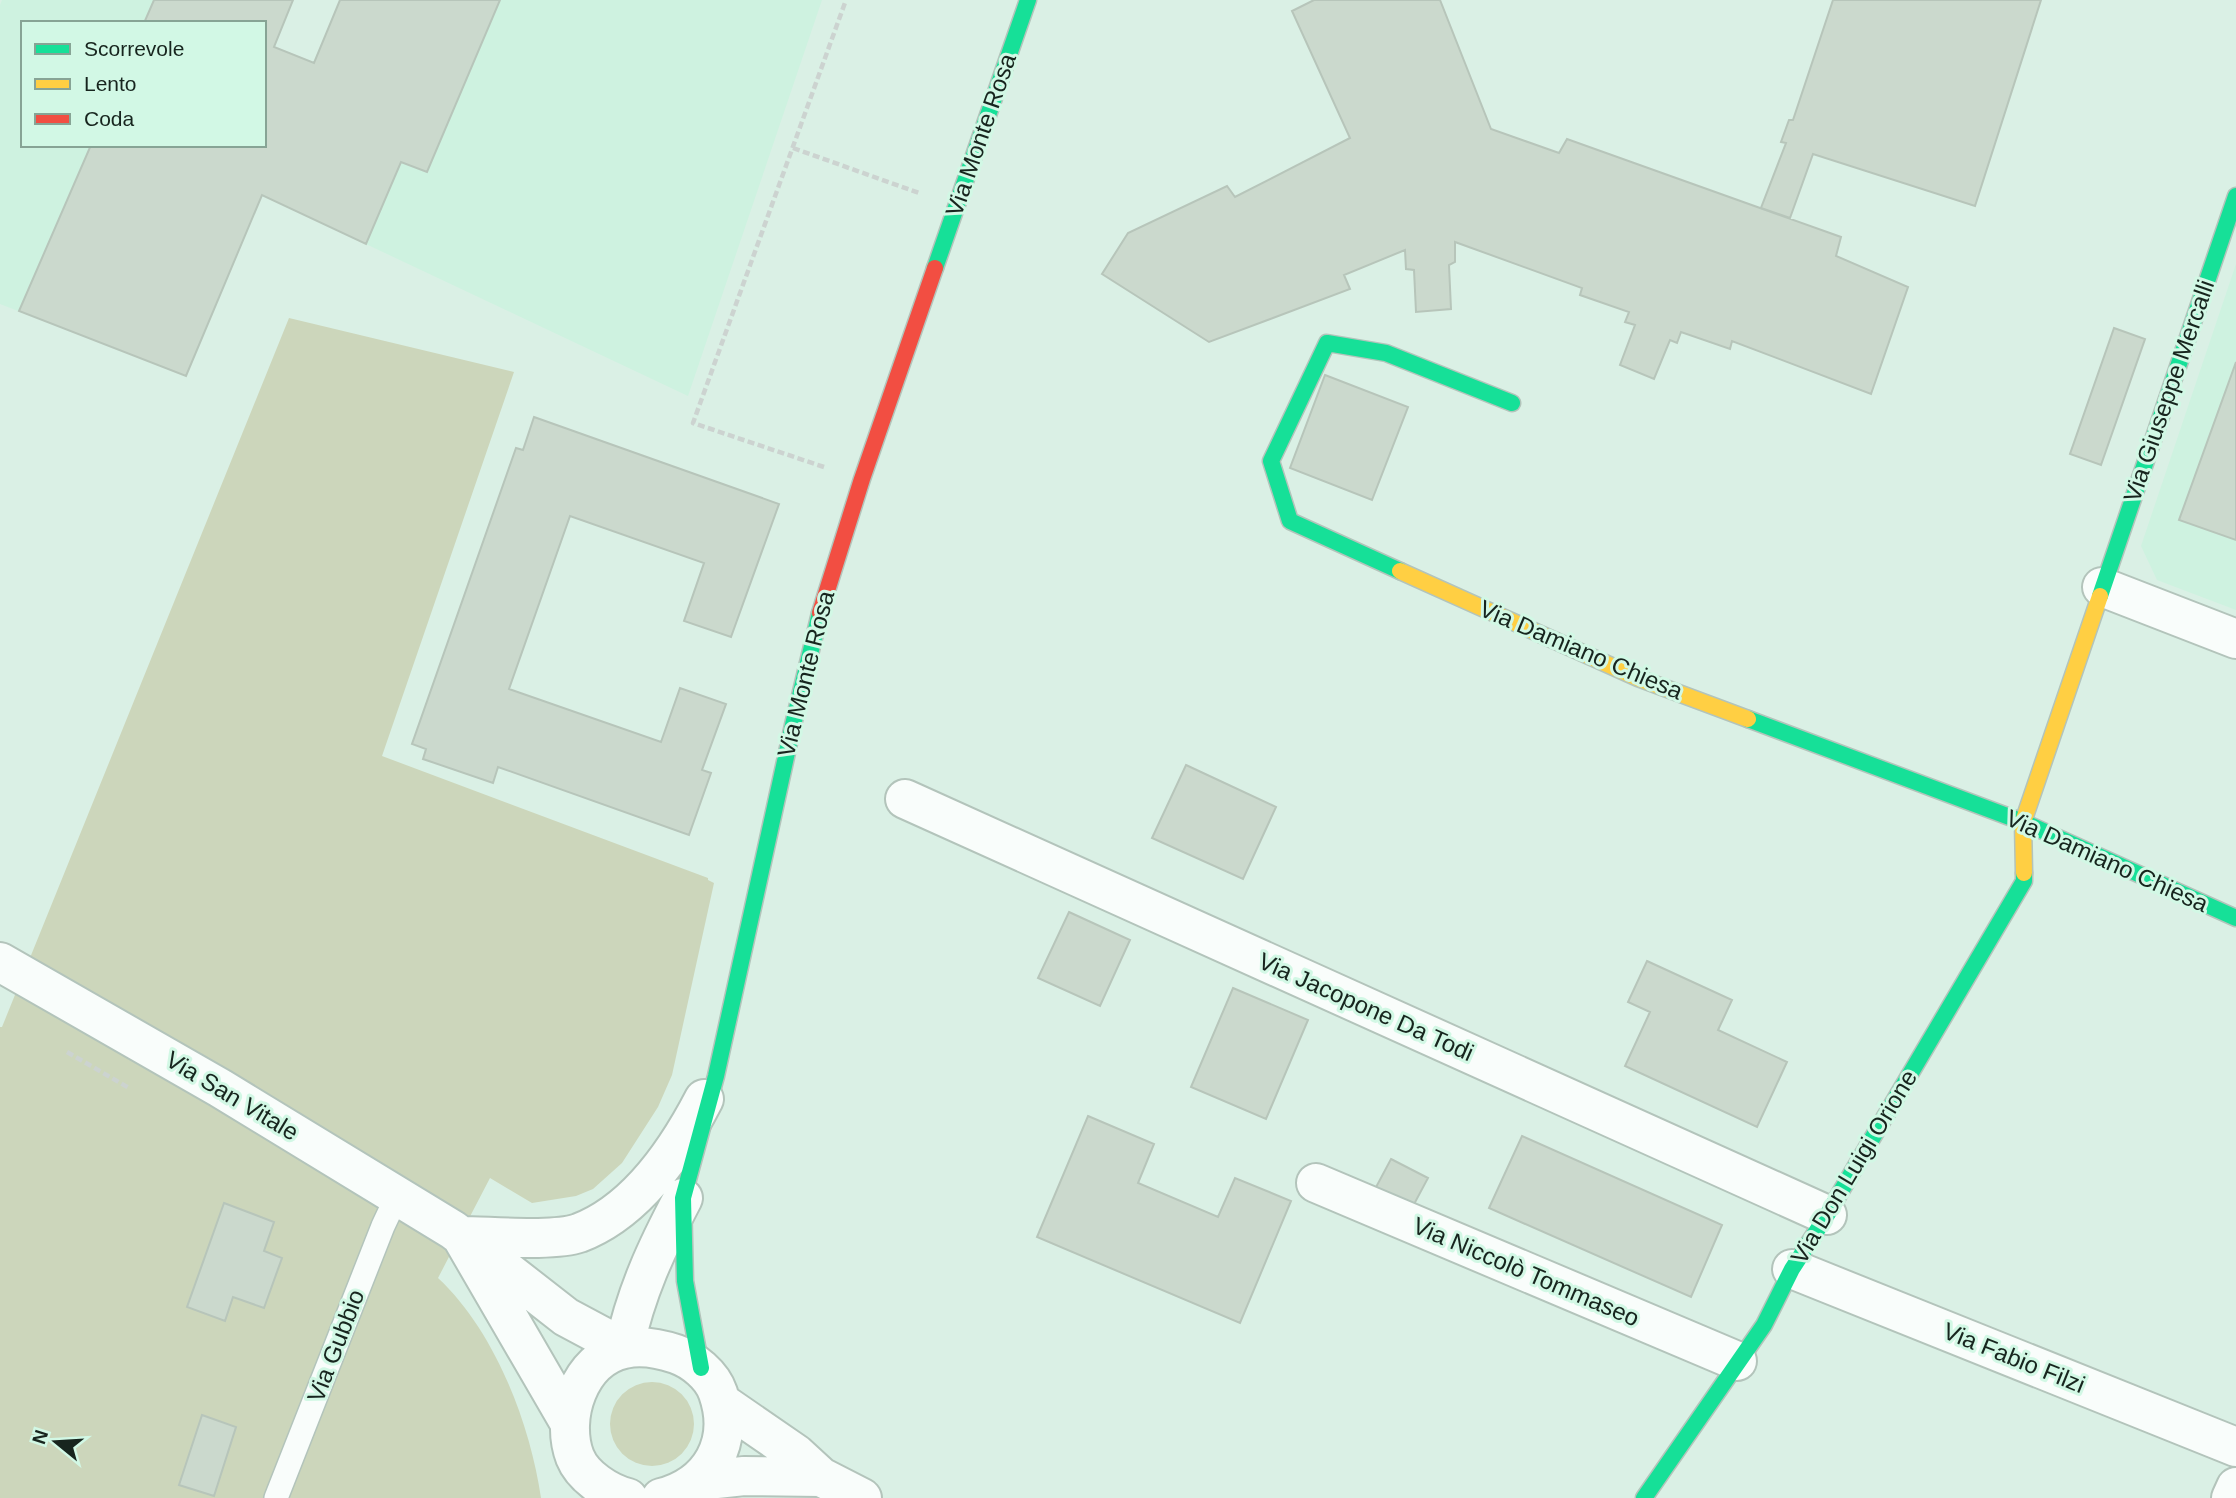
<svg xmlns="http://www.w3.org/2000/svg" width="2236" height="1498" viewBox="0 0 2236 1498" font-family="Arial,sans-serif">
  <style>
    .built { fill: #cef2e0; fill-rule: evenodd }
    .green { fill: #ccd6bb }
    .building { fill: #cbd9cd; stroke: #b7c5ba; stroke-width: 2 }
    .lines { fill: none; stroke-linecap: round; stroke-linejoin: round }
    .lane-casing { stroke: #b3c4bb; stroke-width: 26 }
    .street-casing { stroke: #b3c4bb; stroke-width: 42 }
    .fast-casing { stroke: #b3c4bb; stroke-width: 19 }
    .slow-casing { stroke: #b3c4bb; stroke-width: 19 }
    .jam-casing { stroke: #b3c4bb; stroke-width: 19 }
    .path { stroke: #ccd3d0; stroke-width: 4.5; stroke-dasharray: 7 3.5; stroke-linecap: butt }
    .lane { stroke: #f9fdfb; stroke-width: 23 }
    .street { stroke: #f9fdfb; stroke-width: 38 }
    .fast { stroke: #16e098; stroke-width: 16 }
    .slow { stroke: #ffcf43; stroke-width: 16 }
    .jam { stroke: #f24e42; stroke-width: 16 }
    .labels { text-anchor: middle; stroke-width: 6; stroke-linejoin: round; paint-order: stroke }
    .street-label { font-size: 24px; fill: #17251e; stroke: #d2f8e5 }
  </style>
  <rect width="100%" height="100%" fill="#daf0e5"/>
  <path class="built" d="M2,0H293L274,47L313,63L340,0H822L688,396L262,195L186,376L0,304V5ZM23,23H264V145H23Z
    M2236,264V610L2157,580L2141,546Z"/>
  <path class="green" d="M289,318L514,372L382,756L708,878V880L714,883L672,1075L658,1107L622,1163L593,1189L576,1196L532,1203L490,1178L438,1278C494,1330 530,1422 541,1498H0V1027H2Z
    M610 1424a42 42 0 1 1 84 0a42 42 0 1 1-84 0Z"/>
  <path class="building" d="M154,0H293L274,47L314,63L340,0H500L427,172L401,162L366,244L262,195L186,376L19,311L91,145H264V23H144Z
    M1314,0H1440L1491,129L1559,153L1567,139L1841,237L1836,256L1908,287L1871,394L1732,341L1730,349L1681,332L1677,343L1670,340L1654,379L1620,365L1635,325L1625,322L1629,312L1580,295L1582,288L1455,242V262L1449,265L1451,309L1416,312L1414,270L1406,269L1405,250L1344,275L1350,289L1209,342L1102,274L1128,233L1227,186L1235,197L1350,138L1292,11Z
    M1833,0H2041L1975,206L1813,154L1790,218L1761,208L1786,143L1781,142L1789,120H1793Z
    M2114,328L2145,339L2101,465L2070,454Z
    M2236,362V540L2179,520Z
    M1325,375L1408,407L1372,500L1290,468Z
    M534,417L779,504L731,637L684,621L704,563L570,516L509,689L661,742L680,688L726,704L702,770L711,773L689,835L498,767L493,783L423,759L426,749L412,744L516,448L523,450Z
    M1186,765L1276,807L1243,879L1152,838Z
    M1069,912L1130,940L1100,1006L1038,978Z
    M1647,961L1732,1000L1718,1030L1787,1062L1757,1127L1625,1066L1650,1012L1628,1002Z
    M1233,988L1308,1020L1266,1119L1191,1087Z
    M1088,1116L1154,1144L1138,1183L1218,1217L1235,1178L1291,1201L1240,1323L1037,1237Z
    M1522,1136L1722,1225L1691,1297L1489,1208Z
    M1391,1159L1428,1178L1412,1208L1375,1189Z
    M224,1203L274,1222L264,1251L282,1258L264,1308L233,1297L225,1321L187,1307Z
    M202,1415L236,1427L214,1496L179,1485Z"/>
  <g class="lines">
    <defs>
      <path id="lane" d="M276,1498L383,1226L398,1194"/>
      <path id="street" d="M2102,587L2236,639
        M905,799L1827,1215
        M0,962L220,1088L453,1230L461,1236L569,1422
        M1316,1183L1737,1361
        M461,1236C490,1236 553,1242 579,1233C637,1211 677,1151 704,1099
        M475,1246L566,1317L624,1348C636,1292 656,1249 683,1198
        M1792,1269L2236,1447
        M722,1403L796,1454L821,1477L862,1498
        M699,1481L744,1476L821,1477
        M628,1498C608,1493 583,1477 575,1457C560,1418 579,1359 624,1349C640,1345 661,1349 676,1354C693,1360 712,1375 718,1393C735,1442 711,1485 661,1498
        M2231,1498L2236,1487"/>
      <path id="fast" d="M935,268L1028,0
        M1400,571L1290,521L1271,461L1327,343L1386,353L1512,403
        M2100,596L2236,196
        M1748,719L2023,822L2236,918
        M701,1368L685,1281L683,1198L716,1076L793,725L820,613
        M1644,1498L1764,1325L1792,1269L1827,1215L2024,881V873"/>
      <path id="slow" d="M1400,571L1638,678L1748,719
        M2024,873L2023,822L2100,596"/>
      <path id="jam" d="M820,613L862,479L935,268"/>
    </defs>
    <use href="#lane" class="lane-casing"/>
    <use href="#street" class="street-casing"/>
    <use href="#fast" class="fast-casing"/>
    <use href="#slow" class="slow-casing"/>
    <use href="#jam" class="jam-casing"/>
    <path class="path" d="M793,148L919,193
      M824,467L693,423L846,0
      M67,1052L129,1088"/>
    <use href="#lane" class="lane"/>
    <use href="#street" class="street"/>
    <use href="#fast" class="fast"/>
    <use href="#slow" class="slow"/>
    <use href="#jam" class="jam"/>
  </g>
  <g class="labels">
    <g class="street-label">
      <text transform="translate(981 135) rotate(-71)" y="8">Via Monte Rosa</text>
      <text transform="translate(2169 391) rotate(-71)" y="8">Via Giuseppe Mercalli</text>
      <text transform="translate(1581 650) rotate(23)" y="8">Via Damiano Chiesa</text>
      <text transform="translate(806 674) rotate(-76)" y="8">Via Monte Rosa</text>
      <text transform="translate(2107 861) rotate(24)" y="8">Via Damiano Chiesa</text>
      <text transform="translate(1366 1007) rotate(24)" y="8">Via Jacopone Da Todi</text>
      <text transform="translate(232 1096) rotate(31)" y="8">Via San Vitale</text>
      <text transform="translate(1854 1167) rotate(-59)" y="8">Via Don Luigi Orione</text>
      <text transform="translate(1526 1272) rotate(23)" y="8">Via Niccolò Tommaseo</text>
      <text transform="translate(336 1346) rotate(-69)" y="8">Via Gubbio</text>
      <text transform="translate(2014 1358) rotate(22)" y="8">Via Fabio Filzi</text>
    </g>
  </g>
  <rect x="21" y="21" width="245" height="126" fill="#d2f8e5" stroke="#87a495" stroke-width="2"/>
  <rect x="35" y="44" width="35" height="10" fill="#16e098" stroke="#87a495" stroke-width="2"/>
  <text x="84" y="56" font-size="21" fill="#17251e">Scorrevole</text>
  <rect x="35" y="79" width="35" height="10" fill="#ffcf43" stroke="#87a495" stroke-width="2"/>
  <text x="84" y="91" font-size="21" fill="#17251e">Lento</text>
  <rect x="35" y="114" width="35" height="10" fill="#f24e42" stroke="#87a495" stroke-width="2"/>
  <text x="84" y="126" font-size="21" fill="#17251e">Coda</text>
  <g transform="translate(56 1442) rotate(288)" stroke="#d2f8e5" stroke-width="5" paint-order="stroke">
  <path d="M0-5L12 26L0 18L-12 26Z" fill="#17251e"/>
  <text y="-10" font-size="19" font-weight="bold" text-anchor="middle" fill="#17251e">N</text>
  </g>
</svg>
